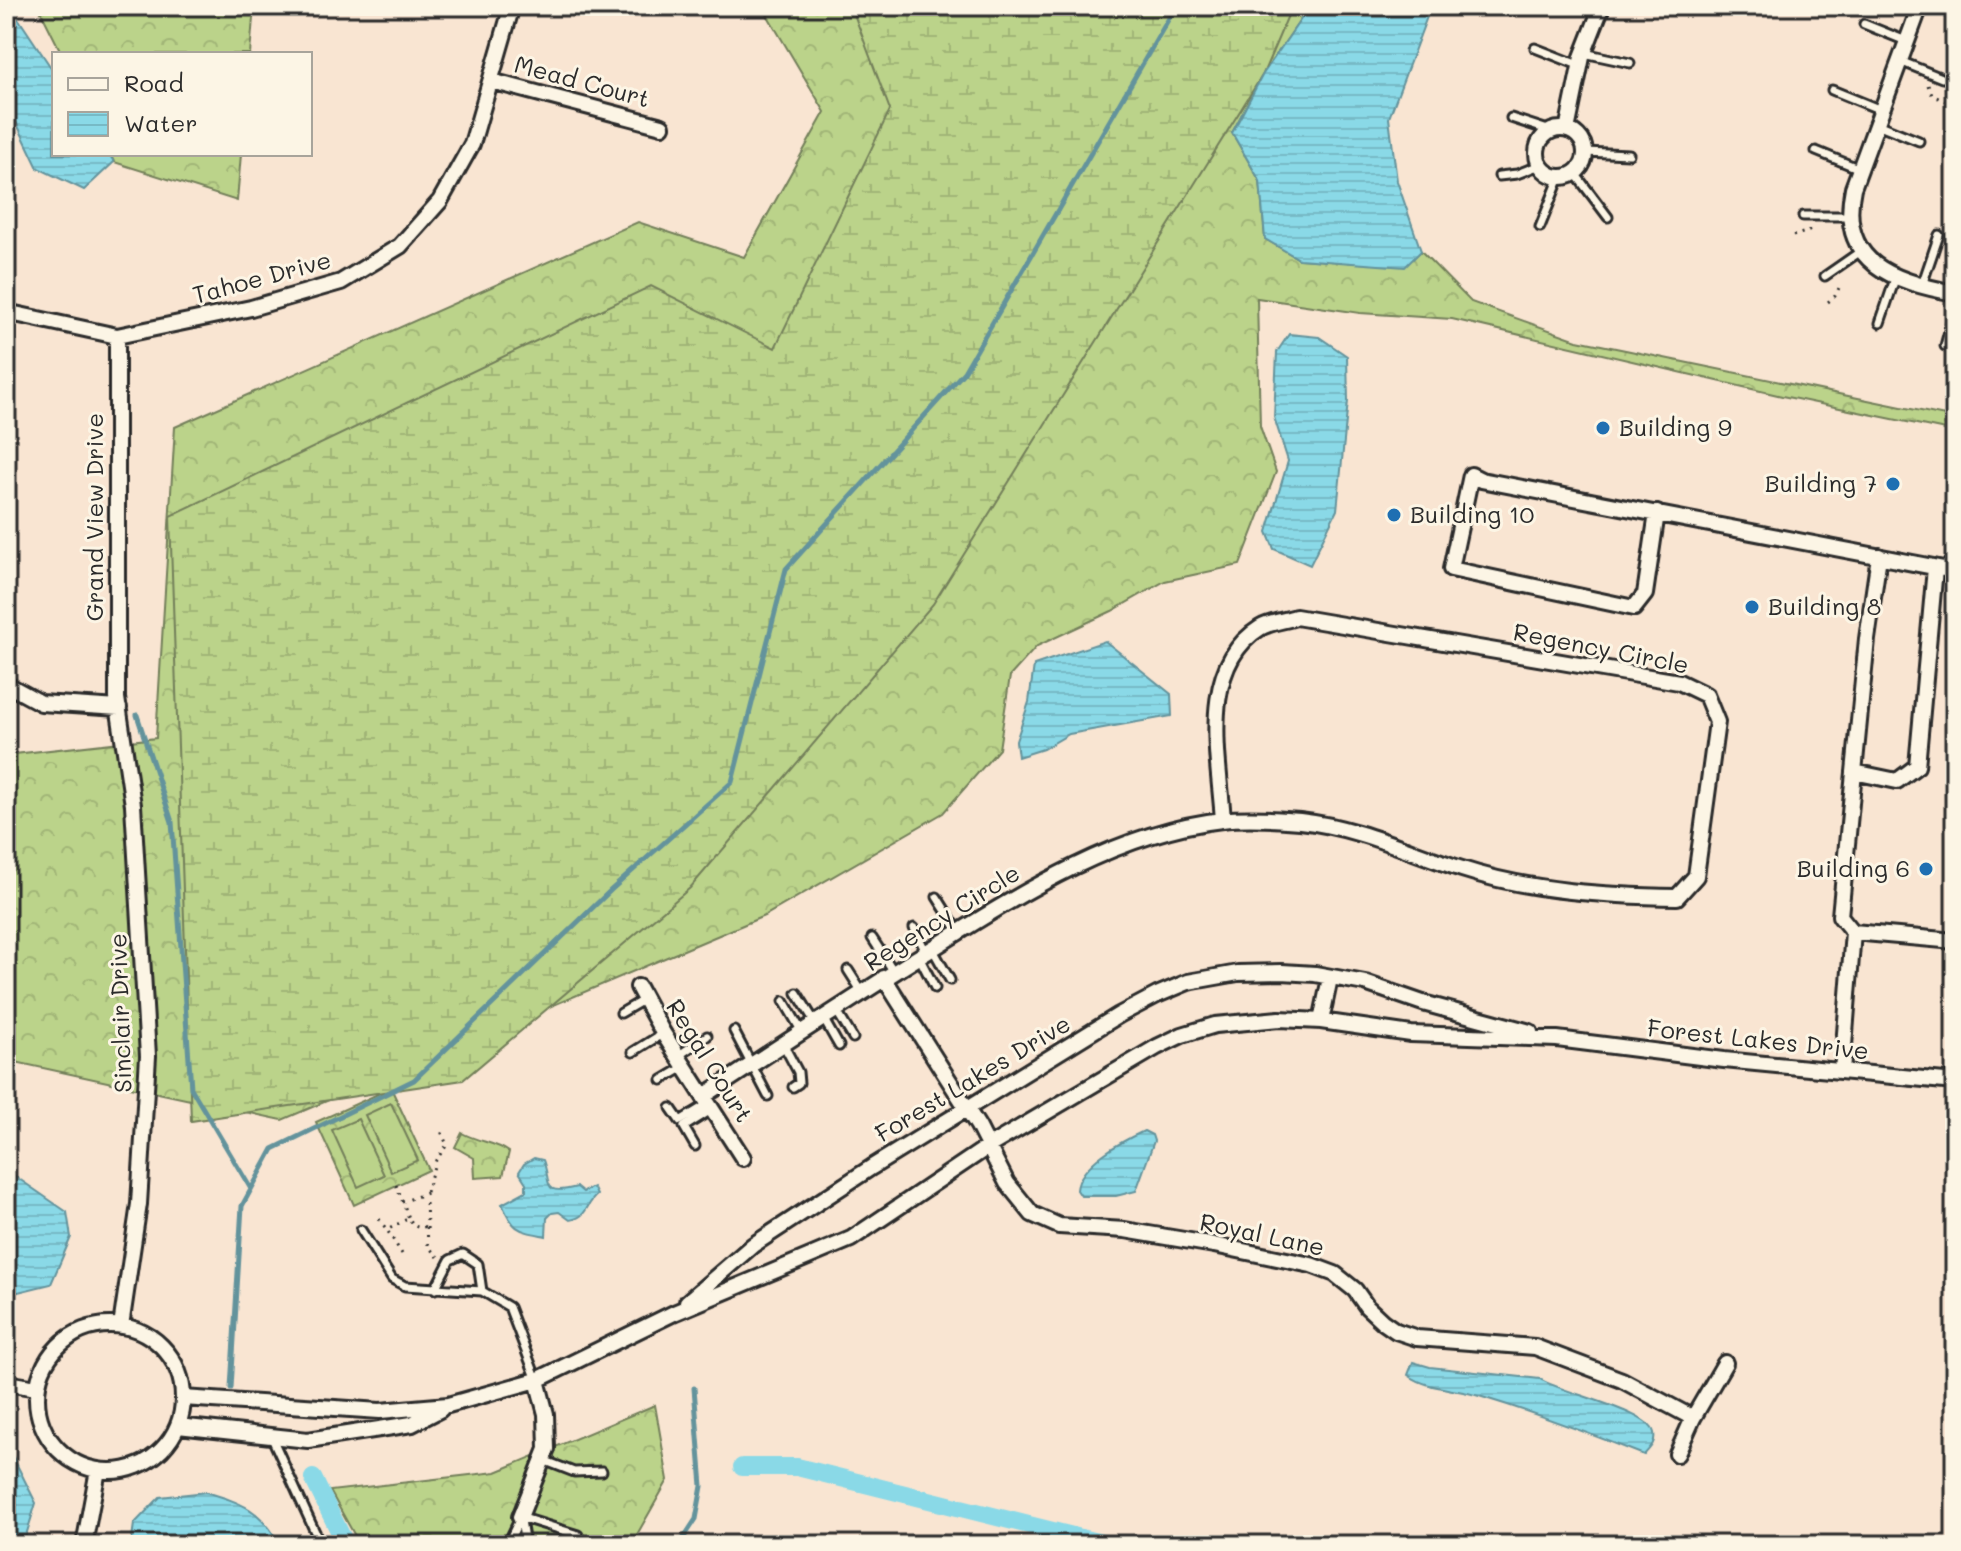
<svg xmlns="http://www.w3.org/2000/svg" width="1961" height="1551" viewBox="0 0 1961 1551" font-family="Mali,sans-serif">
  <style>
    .forest { fill: url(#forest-crowns); stroke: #737f5a; stroke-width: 2 }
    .wetland { fill: url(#wetland-marsh); stroke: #737f5a; stroke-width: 2 }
    .garden { fill: #bbd38a; stroke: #737f5a; stroke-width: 2 }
    .water { fill: url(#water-rules); stroke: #64939c; stroke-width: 2 }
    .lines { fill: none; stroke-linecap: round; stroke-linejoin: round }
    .stream { stroke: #64939c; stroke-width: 5 }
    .canal { stroke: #8ad9e7; stroke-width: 18 }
    .service-casing { stroke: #2b2b2b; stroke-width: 13 }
    .minor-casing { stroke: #2b2b2b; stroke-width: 20 }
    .path { stroke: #2b2b2b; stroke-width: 3; stroke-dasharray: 2 6; stroke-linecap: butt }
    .service { stroke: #fcf5e5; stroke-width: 7 }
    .minor { stroke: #fcf5e5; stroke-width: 14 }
    .poi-dot { fill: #1f6fb2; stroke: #fcf5e5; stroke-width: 3 }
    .labels { text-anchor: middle; stroke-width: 6; stroke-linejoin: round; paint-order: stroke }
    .street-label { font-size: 24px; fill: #2b2b2b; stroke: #fcf5e5 }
    .poi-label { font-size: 24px; fill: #2b2b2b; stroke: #fcf5e5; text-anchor: start }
  </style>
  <defs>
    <pattern id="forest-crowns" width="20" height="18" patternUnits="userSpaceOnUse" patternTransform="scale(2)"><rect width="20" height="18" fill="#bbd38a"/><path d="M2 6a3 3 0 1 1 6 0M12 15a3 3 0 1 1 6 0" fill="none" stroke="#a1b577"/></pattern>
    <pattern id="wetland-marsh" width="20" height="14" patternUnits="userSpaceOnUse" patternTransform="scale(2)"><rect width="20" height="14" fill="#bbd38a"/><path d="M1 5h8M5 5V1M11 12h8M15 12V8" fill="none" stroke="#a1b577"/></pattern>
    <pattern id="water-rules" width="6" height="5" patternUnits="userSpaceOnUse" patternTransform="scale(2)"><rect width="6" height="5" fill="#8ad9e7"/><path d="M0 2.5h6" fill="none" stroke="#77bac6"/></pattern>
  </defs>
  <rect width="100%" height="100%" fill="#f9e5d2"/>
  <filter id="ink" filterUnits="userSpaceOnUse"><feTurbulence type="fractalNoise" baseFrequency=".0125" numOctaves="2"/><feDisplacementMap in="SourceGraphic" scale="16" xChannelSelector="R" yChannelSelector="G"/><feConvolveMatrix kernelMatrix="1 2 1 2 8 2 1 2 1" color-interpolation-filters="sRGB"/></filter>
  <g filter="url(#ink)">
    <path class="forest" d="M38,6H254L250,54H62Z
      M762,6H1310L1263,74L1232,133L1260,181L1265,239L1299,259L1404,266L1421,251L1471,302L1577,340L1955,418V432L1782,396L1452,319L1360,313L1257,298L1260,426L1276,472L1240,565L1165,581L1112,611L1037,646L1010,676L999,749L943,813L764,916L282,1120L6,1060V755L156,738L175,427L638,222L744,257L825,112Z
      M110,154H241L237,201L114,162Z
      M391,1088L429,1170L354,1205L316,1122Z
      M462,1133C478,1142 495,1142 509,1152L503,1176L475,1178L474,1158L455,1147Z
      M655,1405L668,1480L631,1545H360L330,1491L496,1472Z"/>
    <path class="wetland" d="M851,6H1292L1263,74L933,604L690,888L463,1080L191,1121L170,516L651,286L775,348L890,110Z"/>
    <path class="garden" d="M391,1103L418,1160L391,1172L365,1115Z
      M358,1119L384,1175L358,1187L332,1130Z"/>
    <path class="water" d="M6,6H10L54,72V154H109L114,162L84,190L38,168L6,101Z
      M1310,6H1431L1389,118L1397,181L1421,251L1405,267L1299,259L1265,239L1260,181L1232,133L1263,74Z
      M1289,334L1319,337L1347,356L1348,401L1337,510L1310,565L1274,549L1267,532L1288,461L1274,417L1277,352Z
      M1105,641L1171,694L1172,716L1069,734L1043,749L1018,757L1016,741L1029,702L1034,665Z
      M1144,1131L1152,1135L1154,1141L1136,1191L1116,1196H1081L1077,1190C1079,1164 1122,1141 1144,1131Z
      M534,1158L543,1160C552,1184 541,1196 577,1187L583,1192L593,1187L597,1195C585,1205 588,1217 570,1220L559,1212L552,1213L547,1218L546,1236C517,1230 514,1231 502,1204L526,1191V1183L519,1172L524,1164Z
      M6,1170L67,1212L71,1237L51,1284L6,1295Z
      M1413,1362L1430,1367L1540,1379C1559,1392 1650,1411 1654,1433C1656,1443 1650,1448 1644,1455C1589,1433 1535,1413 1479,1396C1455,1388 1429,1390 1408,1375Z
      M6,1443L36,1503L23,1545H6Z
      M206,1492C242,1503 261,1509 280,1545H131L134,1524L160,1497Z"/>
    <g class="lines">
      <path class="stream" d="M137,715L172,822L191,1088L251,1189
        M231,1388L242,1206L273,1149L414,1080L611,890L732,782L786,569L964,372L1176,6
        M679,1545L696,1519L702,1486L694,1388"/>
      <path class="canal" d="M742,1467H797L1109,1545
        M313,1478L346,1545"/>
      <defs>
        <path id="service" d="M1932,6L1955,15
          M1864,24L1906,41
          M1535,48L1581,66
          M1584,53L1630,63
          M1900,61L1942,78
          M1832,90L1881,110
          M1511,118L1551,131
          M1877,124L1919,141
          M1816,151L1860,169
          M1585,152L1629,154
          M1574,172L1608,217
          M1499,176L1517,174L1540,165
          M1803,216H1849
          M1540,227L1560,177
          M1825,276L1861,251
          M1922,285L1939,235
          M1880,323L1896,276
          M1945,346L1955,309
          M6,631L8,627
          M937,897L959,932
          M914,928L926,952
          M872,938L894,972
          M932,948L950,980
          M919,957L935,988
          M848,970L862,992
          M797,993L815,1022
          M784,1001L802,1032
          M836,1010L853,1038
          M621,1013L645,999
          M823,1018L839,1046
          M734,1031L768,1096
          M783,1044L798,1072L799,1083L793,1087
          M633,1052L662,1034
          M678,1056L707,1036
          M662,1080L684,1067
          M671,1108L680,1121L708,1104
          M695,1146L684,1127L711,1110
          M361,1230L392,1279L405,1286L482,1291L509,1307L537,1380
          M435,1289L450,1260L463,1254L478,1264L482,1291
          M272,1438L321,1545
          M543,1460L574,1472L602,1471
          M520,1517L578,1535
          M521,1520L525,1545
          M507,1545L520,1518"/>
        <path id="minor" d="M1920,6L1853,188C1837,263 1894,282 1955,293
          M491,81L662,126
          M1537 153a24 24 0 1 1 48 0a24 24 0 1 1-48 0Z
          M1567,130L1582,57L1602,6
          M6,312L117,336L251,308L341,282L400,246L440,201L472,144L512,6
          M117,336V698L133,805L148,1056L139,1204L121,1326
          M1657,513L1645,594L1634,608L1451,569L1471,475L1481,480L1944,569L1955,564
          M1879,556L1867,639L1840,916L1853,932L1955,941
          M6,684L41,703L119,708
          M1854,772L1897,781L1917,766L1935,568
          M884,978L978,1126L1007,1183L1032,1214L1059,1226L1125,1230L1214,1245L1311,1265L1335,1274L1355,1290L1367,1307L1383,1322L1396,1331L1417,1338L1535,1347L1622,1380L1693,1418
          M638,987L663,1033L743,1158
          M1321,1021L1330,978
          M1842,1071L1853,932
          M704,1096C776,1049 848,1001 922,955C1012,899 1114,832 1222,820C1246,817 1276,819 1300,821C1357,827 1409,852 1462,869C1529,891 1607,896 1677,897L1696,876L1717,722L1706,695L1679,682L1296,617C1284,621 1270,622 1260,628C1198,667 1219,758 1223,820
          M687,1302L753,1245L872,1167L1119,1015L1157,995L1188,982L1238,973L1282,972L1315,974L1365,983L1423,1003L1530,1032
          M37 1398a73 73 0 1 1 146 0a73 73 0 1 1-146 0Z
          M6,1383L37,1388
          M183,1398L380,1411L448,1405L537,1380L674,1313L851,1239L989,1146L1157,1047L1182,1035L1215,1025L1279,1019L1321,1021L1411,1034L1557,1039L1724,1060L1955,1082
          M178,1426L308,1440L412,1424L441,1409
          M1677,1454L1693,1418L1725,1363
          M520,1517L547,1449L546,1414L537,1380
          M84,1545L98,1470"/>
      </defs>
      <use href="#service" class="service-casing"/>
      <use href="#minor" class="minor-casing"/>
      <path class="path" d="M1928,85L1932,95L1945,101
        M1793,236L1809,231V228
        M1828,302L1835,296L1840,286L1838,283
        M396,1185L409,1218
        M426,1192L436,1160L447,1145L441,1131
        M402,1202L432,1191
        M426,1203L428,1246L438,1257
        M379,1219L387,1230
        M402,1254L387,1230L409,1218C414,1227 417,1229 427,1226"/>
      <use href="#service" class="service"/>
      <use href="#minor" class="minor"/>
    </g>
  </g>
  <g class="poi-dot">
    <circle cx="1603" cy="428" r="8"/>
    <circle cx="1893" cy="484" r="8"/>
    <circle cx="1394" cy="515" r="8"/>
    <circle cx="1752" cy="607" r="8"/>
    <circle cx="1926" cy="869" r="8"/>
  </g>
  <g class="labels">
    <g class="street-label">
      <text transform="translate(582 82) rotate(15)" y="8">Mead Court</text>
      <text transform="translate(262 278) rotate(-15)" y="8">Tahoe Drive</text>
      <text transform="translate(95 517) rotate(-90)" y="8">Grand View Drive</text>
      <text transform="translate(1601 649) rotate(11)" y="8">Regency Circle</text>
      <text transform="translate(942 918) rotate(-32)" y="8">Regency Circle</text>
      <text transform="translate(121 1013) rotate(-92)" y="8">Sinclair Drive</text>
      <text transform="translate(1758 1040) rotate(6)" y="8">Forest Lakes Drive</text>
      <text transform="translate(709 1061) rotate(58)" y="8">Regal Court</text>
      <text transform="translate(973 1079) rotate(-31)" y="8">Forest Lakes Drive</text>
      <text transform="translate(1262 1235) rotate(12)" y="8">Royal Lane</text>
    </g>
    <g class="poi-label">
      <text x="1619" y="436">Building 9</text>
      <text x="1877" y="492" text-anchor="end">Building 7</text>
      <text x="1410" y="523">Building 10</text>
      <text x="1768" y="615">Building 8</text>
      <text x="1910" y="877" text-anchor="end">Building 6</text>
    </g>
  </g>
  <rect width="1961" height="1551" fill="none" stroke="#fcf5e5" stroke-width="32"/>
  <rect x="16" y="16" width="1929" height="1519" fill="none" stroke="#2b2b2b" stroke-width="3" filter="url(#ink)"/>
  <rect x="52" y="52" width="260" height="104" fill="#fcf5e5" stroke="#a8a49b" stroke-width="2"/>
  <rect x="68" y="78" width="40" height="12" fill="#fcf5e5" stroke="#a8a49b" stroke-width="2"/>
  <text x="124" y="92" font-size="24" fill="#2b2b2b">Road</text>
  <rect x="68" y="112" width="40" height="24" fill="url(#water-rules)" stroke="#a8a49b" stroke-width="2"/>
  <text x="124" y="132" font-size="24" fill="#2b2b2b">Water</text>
</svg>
